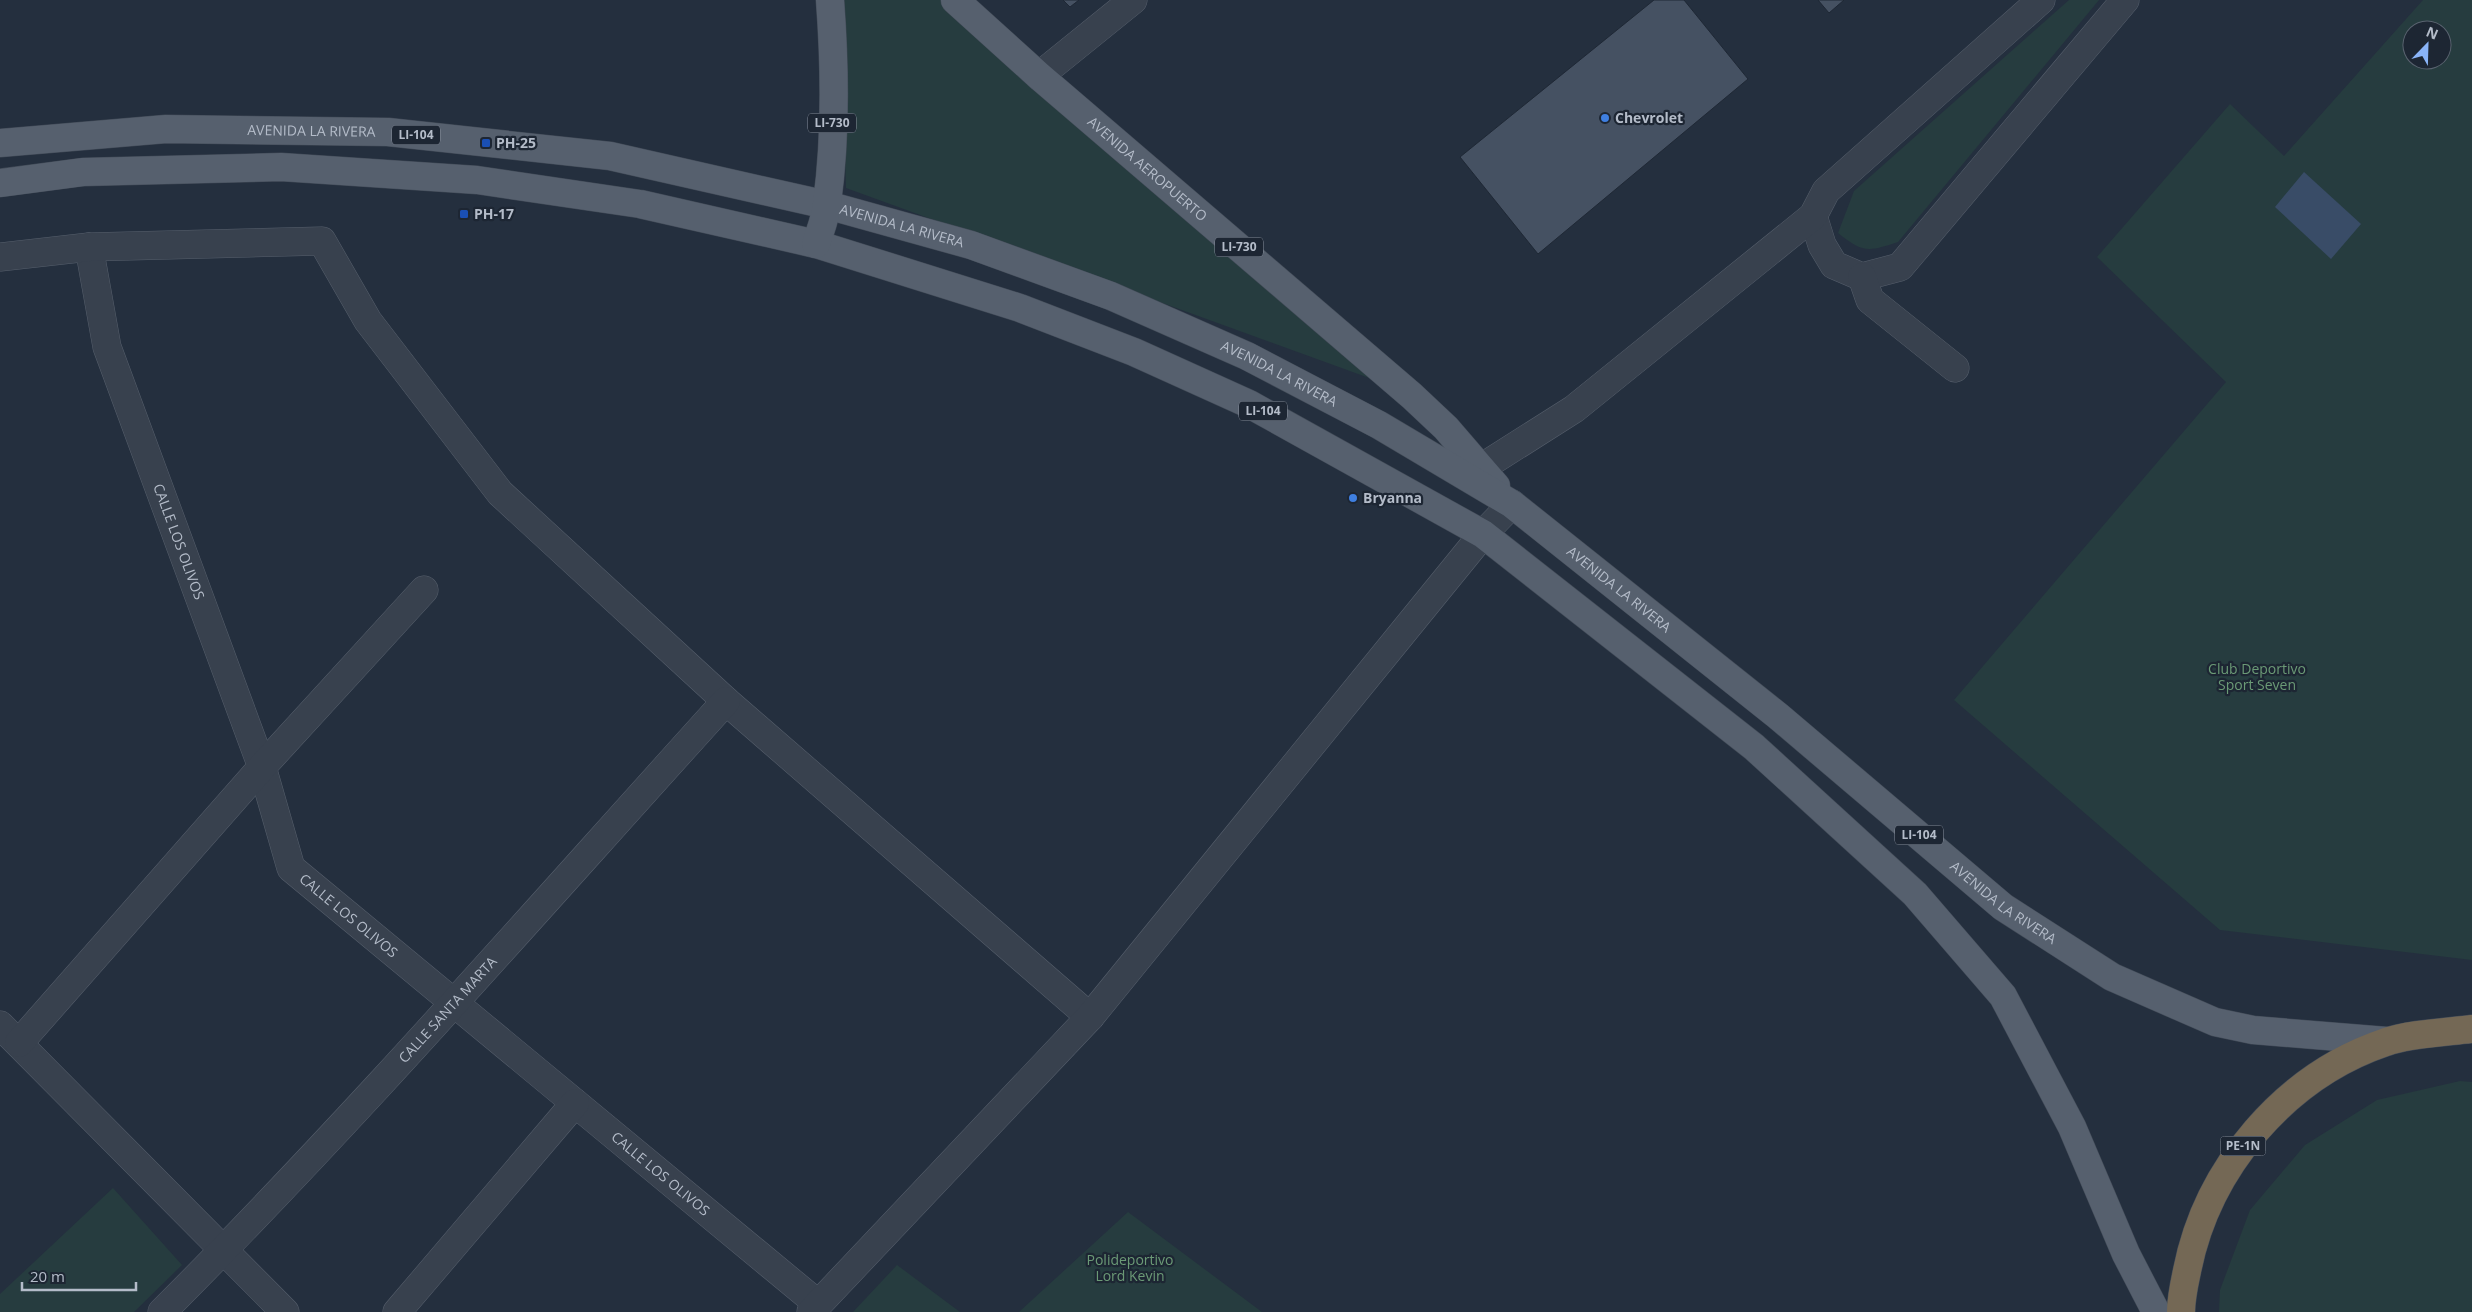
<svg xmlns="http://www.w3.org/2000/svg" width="2472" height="1312" viewBox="0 0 2472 1312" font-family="'Open Sans',sans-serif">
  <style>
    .green { fill: #263c3f; fill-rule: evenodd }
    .water { fill: #394c67 }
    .building { fill: #455162; stroke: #1f2835 }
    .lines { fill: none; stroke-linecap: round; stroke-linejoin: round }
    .minor-casing { stroke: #565f6c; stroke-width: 29 }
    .major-casing { stroke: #414a57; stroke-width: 29 }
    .highway-casing { stroke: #434c59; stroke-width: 29 }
    .minor { stroke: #38414e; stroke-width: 28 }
    .major { stroke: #56606e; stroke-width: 28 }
    .highway { stroke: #746855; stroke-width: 28 }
    .shop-dot { fill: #3f7fe0; stroke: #1d2633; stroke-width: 2 }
    .transit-dot { fill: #1a4fb4; stroke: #1d2633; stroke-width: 2 }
    .labels { text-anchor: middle; stroke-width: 4.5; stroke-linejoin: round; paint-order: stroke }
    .shield { fill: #1d2633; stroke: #878f9c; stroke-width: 1 }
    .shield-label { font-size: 12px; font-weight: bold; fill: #b4bcc9 }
    .poi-label { font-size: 14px; font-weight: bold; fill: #b4bcc9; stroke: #1d2633; text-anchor: start }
    .street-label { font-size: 14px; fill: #b4bcc9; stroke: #1d2633 }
    .park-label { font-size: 14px; fill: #6b9a76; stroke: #1d2633 }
  </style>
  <rect width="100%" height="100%" fill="#242f3e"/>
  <path class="green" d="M840,0H950L1383,383L846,188Z
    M2069,0H2099L1898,242C1868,252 1863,253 1838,233L1854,191Z
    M2423,0H2472V960L2220,930L1954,700L2226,382L2097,257L2230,104L2284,156ZM2412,30H2442V60H2412Z
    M2460,1081L2472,1082V1312H2219L2220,1290L2250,1210L2305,1145L2377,1100Z
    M113,1188L182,1265L134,1312H0V1294Z
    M1128,1212L1262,1312H1019Z
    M897,1265L960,1312H853Z"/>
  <path class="water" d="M2304,172L2361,224L2331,259L2275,207Z"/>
  <path class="building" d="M1063,0H1079L1070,7Z
    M1654,0H1684L1748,79L1538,254L1460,157Z
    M1818,0H1844L1829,13Z"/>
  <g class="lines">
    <defs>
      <g id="minor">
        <path d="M1039,76L1133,0"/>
        <path d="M1813,216L1822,245L1834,265L1862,277L1900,267L2125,0"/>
        <path id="s1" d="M89,247L107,347L262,767L291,868L818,1304"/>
        <path d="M0,257L89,247L322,241L368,321L500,493L726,701L1090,1017"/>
        <path d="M1862,277L1870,300L1955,368"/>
        <path d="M1481,468L1574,409L1813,216L1826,191L2041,0"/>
        <path d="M0,1025L285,1312"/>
        <path d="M19,1043L262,767L424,590"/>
        <path id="s2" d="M162,1312C358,1116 540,906 726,701"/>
        <path d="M397,1312L575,1103"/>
        <path d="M811,1312L1090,1017L1483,534L1512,504"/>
      </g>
      <g id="major">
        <path id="s3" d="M955,0L1039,76L1412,396L1446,428L1496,486"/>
        <path id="s4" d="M0,143L166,129L388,132L610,156L827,205L971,245L1111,296L1247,356L1379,425L1512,504L1778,716L2003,907L2112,977L2215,1022L2253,1030L2387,1041"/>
        <path d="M0,183L83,172L281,167L477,180L640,204L816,244L1020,308L1134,352L1249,404L1483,534L1754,747L1915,894L2003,996L2072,1127L2126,1254L2156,1312"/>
        <path d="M816,244C820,231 826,217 827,203C836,137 835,67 830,0"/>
      </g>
      <path id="highway" d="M2181,1312C2181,1298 2184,1285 2187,1271C2207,1168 2285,1076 2386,1042C2408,1034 2448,1032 2472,1029"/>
    </defs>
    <use href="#minor" class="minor-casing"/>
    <use href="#major" class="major-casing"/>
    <use href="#highway" class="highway-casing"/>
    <use href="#minor" class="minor"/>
    <use href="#major" class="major"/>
    <use href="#highway" class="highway"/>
  </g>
  <g class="shop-dot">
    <circle cx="1605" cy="118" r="5"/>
    <circle cx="1353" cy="498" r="5"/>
  </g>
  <g class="transit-dot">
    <rect x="481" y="138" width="10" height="10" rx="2.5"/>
    <rect x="459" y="209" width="10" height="10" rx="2.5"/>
  </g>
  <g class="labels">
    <g class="shield">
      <rect x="808" y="113.5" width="48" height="19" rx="4"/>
      <rect x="392" y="125.5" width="48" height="19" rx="4"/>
      <rect x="1215" y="237.5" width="48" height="19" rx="4"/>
      <rect x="1239" y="401.5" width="48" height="19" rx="4"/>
      <rect x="1895" y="825.5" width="48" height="19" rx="4"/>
      <rect x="2220.5" y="1136.5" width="45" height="19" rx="4"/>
    </g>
    <g class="shield-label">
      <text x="832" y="127">LI-730</text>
      <text x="416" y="139">LI-104</text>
      <text x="1239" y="251">LI-730</text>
      <text x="1263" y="415">LI-104</text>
      <text x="1919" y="839">LI-104</text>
      <text x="2243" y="1150">PE-1N</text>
    </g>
    <g class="poi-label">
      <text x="1615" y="123">Chevrolet</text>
      <text x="496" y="148">PH-25</text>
      <text x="474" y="219">PH-17</text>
      <text x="1363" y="503">Bryanna</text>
    </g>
    <g class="street-label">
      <text dy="5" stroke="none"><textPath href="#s4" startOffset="312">AVENIDA LA RIVERA</textPath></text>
      <text dy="5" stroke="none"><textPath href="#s3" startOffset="256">AVENIDA AEROPUERTO</textPath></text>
      <text dy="5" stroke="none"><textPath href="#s4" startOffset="912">AVENIDA LA RIVERA</textPath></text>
      <text dy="5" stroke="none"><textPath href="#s4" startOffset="1318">AVENIDA LA RIVERA</textPath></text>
      <text dy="5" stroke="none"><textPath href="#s1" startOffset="309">CALLE LOS OLIVOS</textPath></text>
      <text dy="5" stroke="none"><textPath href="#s4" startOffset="1722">AVENIDA LA RIVERA</textPath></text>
      <text dy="5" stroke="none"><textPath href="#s4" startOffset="2218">AVENIDA LA RIVERA</textPath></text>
      <text dy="5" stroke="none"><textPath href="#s1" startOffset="729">CALLE LOS OLIVOS</textPath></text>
      <text dy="5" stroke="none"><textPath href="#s2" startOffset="416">CALLE SANTA MARTA</textPath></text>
      <text dy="5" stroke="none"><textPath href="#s1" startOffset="1134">CALLE LOS OLIVOS</textPath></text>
    </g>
    <g class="park-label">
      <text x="2257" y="674">Club Deportivo<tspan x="2257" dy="16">Sport Seven</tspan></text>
      <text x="1130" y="1265">Polideportivo<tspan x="1130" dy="16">Lord Kevin</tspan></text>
    </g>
  </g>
  <g transform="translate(2427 45) rotate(23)"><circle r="24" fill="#1d2633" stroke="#59626f"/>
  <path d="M0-4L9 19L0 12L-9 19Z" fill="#8ab4f8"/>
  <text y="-8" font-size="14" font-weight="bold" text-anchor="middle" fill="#b4bcc9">N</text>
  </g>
  <path d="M22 1282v8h114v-8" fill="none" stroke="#b4bcc9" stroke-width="2.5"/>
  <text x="30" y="1282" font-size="15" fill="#b4bcc9" stroke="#1d2633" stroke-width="4" paint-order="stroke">20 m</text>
</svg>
